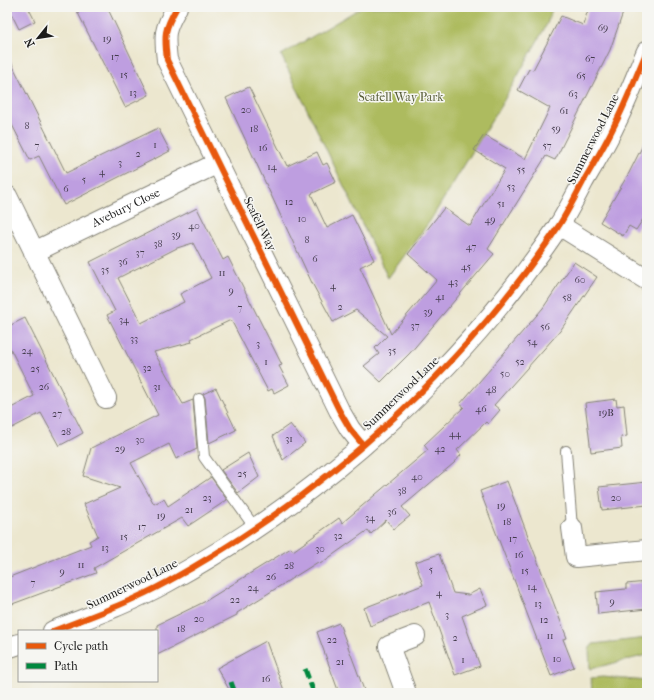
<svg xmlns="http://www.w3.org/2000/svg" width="654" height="700" viewBox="0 0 654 700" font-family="'IM FELL French Canon',serif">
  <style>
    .green { fill: #adbb5e; stroke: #646c3d }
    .building { fill: #be9ee0; fill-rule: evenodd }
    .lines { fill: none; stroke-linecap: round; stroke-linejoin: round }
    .lane-casing { stroke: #848276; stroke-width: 12 }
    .street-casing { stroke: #848276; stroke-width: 22 }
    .lane { stroke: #fff; stroke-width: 10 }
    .street { stroke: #fff; stroke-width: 20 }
    .quiet { stroke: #00873e; stroke-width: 5; stroke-dasharray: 10 5; stroke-linecap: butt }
    .cycleway-casing { stroke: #f6f6f2; stroke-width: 8 }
    .cycleway { stroke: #e8590c; stroke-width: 6 }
    .labels { text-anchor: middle; stroke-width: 3; stroke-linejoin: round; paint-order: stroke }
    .number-label { font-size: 10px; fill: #443c4d }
    .park-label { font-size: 12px; fill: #565c36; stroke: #f6f6f2 }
    .street-label { font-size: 12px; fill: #1c1c1c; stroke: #f6f6f2 }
  </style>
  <rect width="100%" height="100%" fill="#f6f6f2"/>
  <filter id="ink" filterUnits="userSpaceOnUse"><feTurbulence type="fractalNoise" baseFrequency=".025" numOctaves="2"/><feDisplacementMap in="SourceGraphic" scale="8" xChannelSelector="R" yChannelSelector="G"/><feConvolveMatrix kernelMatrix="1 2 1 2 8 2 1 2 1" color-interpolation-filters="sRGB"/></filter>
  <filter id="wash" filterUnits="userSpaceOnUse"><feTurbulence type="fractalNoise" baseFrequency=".012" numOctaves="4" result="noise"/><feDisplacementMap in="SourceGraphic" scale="16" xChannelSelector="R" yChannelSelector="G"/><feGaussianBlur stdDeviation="0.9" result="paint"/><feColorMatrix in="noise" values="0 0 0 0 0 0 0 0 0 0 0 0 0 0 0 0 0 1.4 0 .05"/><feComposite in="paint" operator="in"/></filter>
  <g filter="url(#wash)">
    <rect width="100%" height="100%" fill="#ece7cf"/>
    <path class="green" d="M362,7H553L547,24L503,102L430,221L388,278L281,55Z
      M647,638V655L590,669L589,649L593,644Z
      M603,677L647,681V693H592L591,678Z"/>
    <g id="blocks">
      <path class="building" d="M8,7H28L35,21L19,29Z
        M75,7H107L149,95L125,107Z
        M589,7H625L610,50L555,160L546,156L488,249L494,254L410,353L381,382L364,366L379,354L375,348L387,336L356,310L333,322L312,283L226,98L249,87L287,166L317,152L323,165L327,163L336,182L311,194L327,228L352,215L374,260L360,267L391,334L437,280L408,254L444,208L470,226L505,169L474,150L484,135L525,159L550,108L518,90L529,69L533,70L561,16L583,25Z
        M7,54L66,173L158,128L170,151L64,205L39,156L30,160L7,115Z
        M647,137V213L636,230L629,226L623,236L600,222L629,173Z
        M197,208L223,260L228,257L282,365L279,366L289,385L274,393L272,389L268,391L231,320L191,339L192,342L154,352L183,404L193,400L197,449L176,459L169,444L131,463L154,504L164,499L168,506L211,477L227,500L188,526L182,518L94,568L96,573L7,606V578L91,545L89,541L98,536L84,504L120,488L83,476L91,448L158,415L107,315L115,311L90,262ZM193,243L211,278L180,294L184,302L141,323L118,278L177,248Z
        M574,262L597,277L560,331L494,405L500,410L488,424L486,422L457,450L461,455L454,463L402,507L410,516L394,529L386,520L371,534L368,530L320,564L318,562L237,613V615L157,655V625L204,602L291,548L293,551L339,518L342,523L428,450L424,445L464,407L460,404L543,308Z
        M25,318L83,433L59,446L41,413L12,428L7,419V410L34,396L7,342V327Z
        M216,388L236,430L209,443L205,398L203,394Z
        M616,399L617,406L624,405L627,436L621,437L622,448L591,452L585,403Z
        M290,424L305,443L283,460L273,436Z
        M248,453L259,477L238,493L221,470Z
        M507,481L567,638L563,639L574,667L551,676L480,491Z
        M647,482V505L602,510L599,487Z
        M439,554L453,593L468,595L480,589L487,605L462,616L480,666L455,675L429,602L370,626L364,608L423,585L415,562Z
        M647,582V609L598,614L596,592L626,589V584Z
        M339,623L356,668L365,693H339L325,654L317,632Z
        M266,641L285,693H231L217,668Z"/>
    </g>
  </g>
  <g filter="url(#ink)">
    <use href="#blocks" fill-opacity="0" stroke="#848276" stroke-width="1"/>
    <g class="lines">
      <defs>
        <path id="lane" d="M199,399L204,457L255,528
          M566,451L572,528"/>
        <g id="street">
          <path d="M177,7C164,30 164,34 167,60L339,410L350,429L363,445"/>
          <path d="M7,196L106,398"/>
          <path d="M559,225L647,280"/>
          <path id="s1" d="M34,252L218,163"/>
          <path d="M572,528L576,557L647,550"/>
          <path d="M53,631C92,616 131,602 167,582C322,497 459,373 558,227C567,213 575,197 583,182C594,163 605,145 614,126C627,101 636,76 647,51"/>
          <path d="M7,648L19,644"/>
          <path d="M406,693L389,646L415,636"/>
        </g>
      </defs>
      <use href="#lane" class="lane-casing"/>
      <use href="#street" class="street-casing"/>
      <use href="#lane" class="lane"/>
      <use href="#street" class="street"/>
      <path class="quiet" d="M305,669L314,693
        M231,682L235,693"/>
      <defs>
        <path id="cycleway" d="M177,7C164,30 164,34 167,60L339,410L350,429L363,445
          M53,631C92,616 131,602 167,582C322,497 459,373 558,227C567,213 575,197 583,182C594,163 605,145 614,126C627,101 636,76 647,51"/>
      </defs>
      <use href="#cycleway" class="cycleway-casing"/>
      <use href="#cycleway" class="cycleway"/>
    </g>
  </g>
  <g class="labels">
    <g class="number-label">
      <text x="603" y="31">69</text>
      <text x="107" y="42">19</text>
      <text x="115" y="60">17</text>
      <text x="590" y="62">67</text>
      <text x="124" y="78">15</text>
      <text x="581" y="79">65</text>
      <text x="133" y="96">13</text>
      <text x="573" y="97">63</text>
      <text x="246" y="113">20</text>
      <text x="564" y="114">61</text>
      <text x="27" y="129">8</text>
      <text x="254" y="132">18</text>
      <text x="556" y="132">59</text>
      <text x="155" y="148">1</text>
      <text x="37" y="149">7</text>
      <text x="547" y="149">57</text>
      <text x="263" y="151">16</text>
      <text x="138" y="157">2</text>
      <text x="120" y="166">3</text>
      <text x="272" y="170">14</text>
      <text x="521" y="173">55</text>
      <text x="102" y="175">4</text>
      <text x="84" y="183">5</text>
      <text x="511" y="190">53</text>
      <text x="66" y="192">6</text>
      <text x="289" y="205">12</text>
      <text x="501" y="207">51</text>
      <text x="302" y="222">10</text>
      <text x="490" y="223">49</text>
      <text x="194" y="229">40</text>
      <text x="176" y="238">39</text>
      <text x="307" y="243">8</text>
      <text x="158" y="247">38</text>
      <text x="471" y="250">47</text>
      <text x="140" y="256">37</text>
      <text x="315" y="262">6</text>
      <text x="123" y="265">36</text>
      <text x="466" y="270">45</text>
      <text x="105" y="273">35</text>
      <text x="222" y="276">11</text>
      <text x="580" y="283">60</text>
      <text x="453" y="285">43</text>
      <text x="333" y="289">4</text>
      <text x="231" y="294">9</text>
      <text x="440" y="300">41</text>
      <text x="567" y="301">58</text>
      <text x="340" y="310">2</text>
      <text x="240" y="311">7</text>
      <text x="428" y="315">39</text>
      <text x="124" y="323">34</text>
      <text x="249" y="329">5</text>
      <text x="415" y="329">37</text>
      <text x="545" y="330">56</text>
      <text x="134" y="342">33</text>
      <text x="532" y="345">54</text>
      <text x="258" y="347">3</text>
      <text x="27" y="354">24</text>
      <text x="392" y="354">35</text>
      <text x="266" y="365">1</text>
      <text x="520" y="365">52</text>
      <text x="147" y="371">32</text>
      <text x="35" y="372">25</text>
      <text x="505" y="377">50</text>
      <text x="44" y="390">26</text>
      <text x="157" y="390">31</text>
      <text x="491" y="393">48</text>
      <text x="481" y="412">46</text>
      <text x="606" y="416">19B</text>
      <text x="57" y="417">27</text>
      <text x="66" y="435">28</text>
      <text x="455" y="437">44</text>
      <text x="289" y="442">31</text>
      <text x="140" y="443">30</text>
      <text x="120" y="452">29</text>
      <text x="440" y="452">42</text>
      <text x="242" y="477">25</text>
      <text x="417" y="480">40</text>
      <text x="402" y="494">38</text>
      <text x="207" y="501">23</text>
      <text x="616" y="501">20</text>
      <text x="501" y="509">19</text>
      <text x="189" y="513">21</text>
      <text x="392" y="515">36</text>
      <text x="161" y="519">19</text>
      <text x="370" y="521">34</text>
      <text x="507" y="525">18</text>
      <text x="142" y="530">17</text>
      <text x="338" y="539">32</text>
      <text x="124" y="540">15</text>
      <text x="513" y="542">17</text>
      <text x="105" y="551">13</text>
      <text x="320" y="552">30</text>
      <text x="519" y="558">16</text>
      <text x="81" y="568">11</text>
      <text x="289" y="569">28</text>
      <text x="431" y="573">5</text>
      <text x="525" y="574">15</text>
      <text x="62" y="575">9</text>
      <text x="271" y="580">26</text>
      <text x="33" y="586">7</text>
      <text x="532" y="590">14</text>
      <text x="253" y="591">24</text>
      <text x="439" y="596">4</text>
      <text x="235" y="603">22</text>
      <text x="612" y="605">9</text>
      <text x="538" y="607">13</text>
      <text x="447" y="618">3</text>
      <text x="199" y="622">20</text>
      <text x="544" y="623">12</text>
      <text x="181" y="632">18</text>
      <text x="550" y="639">11</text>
      <text x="455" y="641">2</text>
      <text x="332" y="643">22</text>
      <text x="557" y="662">10</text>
      <text x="463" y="663">1</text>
      <text x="340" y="665">21</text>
      <text x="266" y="682">16</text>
    </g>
    <g class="park-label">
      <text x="401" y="101">Scafell Way Park</text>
    </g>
    <g class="street-label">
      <text transform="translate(593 139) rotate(-63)" y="4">Summerwood Lane</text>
      <text dy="4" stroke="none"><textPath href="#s1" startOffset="102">Avebury Close</textPath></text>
      <text transform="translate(260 224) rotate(64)" y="4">Scafell Way</text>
      <text transform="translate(401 393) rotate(-44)" y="4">Summerwood Lane</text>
      <text transform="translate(132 584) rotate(-26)" y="4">Summerwood Lane</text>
    </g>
  </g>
  <rect width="654" height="700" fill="none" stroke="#f6f6f2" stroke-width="24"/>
  <rect x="18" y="630" width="140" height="52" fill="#f6f6f2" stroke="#9f9f9c"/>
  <rect x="26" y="643" width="20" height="6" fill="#e8590c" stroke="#9f9f9c"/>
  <text x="54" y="650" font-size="12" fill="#1c1c1c">Cycle path</text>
  <rect x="26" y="663" width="20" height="6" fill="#00873e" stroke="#9f9f9c"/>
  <text x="54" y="670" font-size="12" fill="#1c1c1c">Path</text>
  <g transform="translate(38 38) rotate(240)" stroke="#f6f6f2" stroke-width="3" paint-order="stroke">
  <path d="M0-3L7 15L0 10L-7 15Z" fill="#1c1c1c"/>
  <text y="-6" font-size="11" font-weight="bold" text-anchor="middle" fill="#1c1c1c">N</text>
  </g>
</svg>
